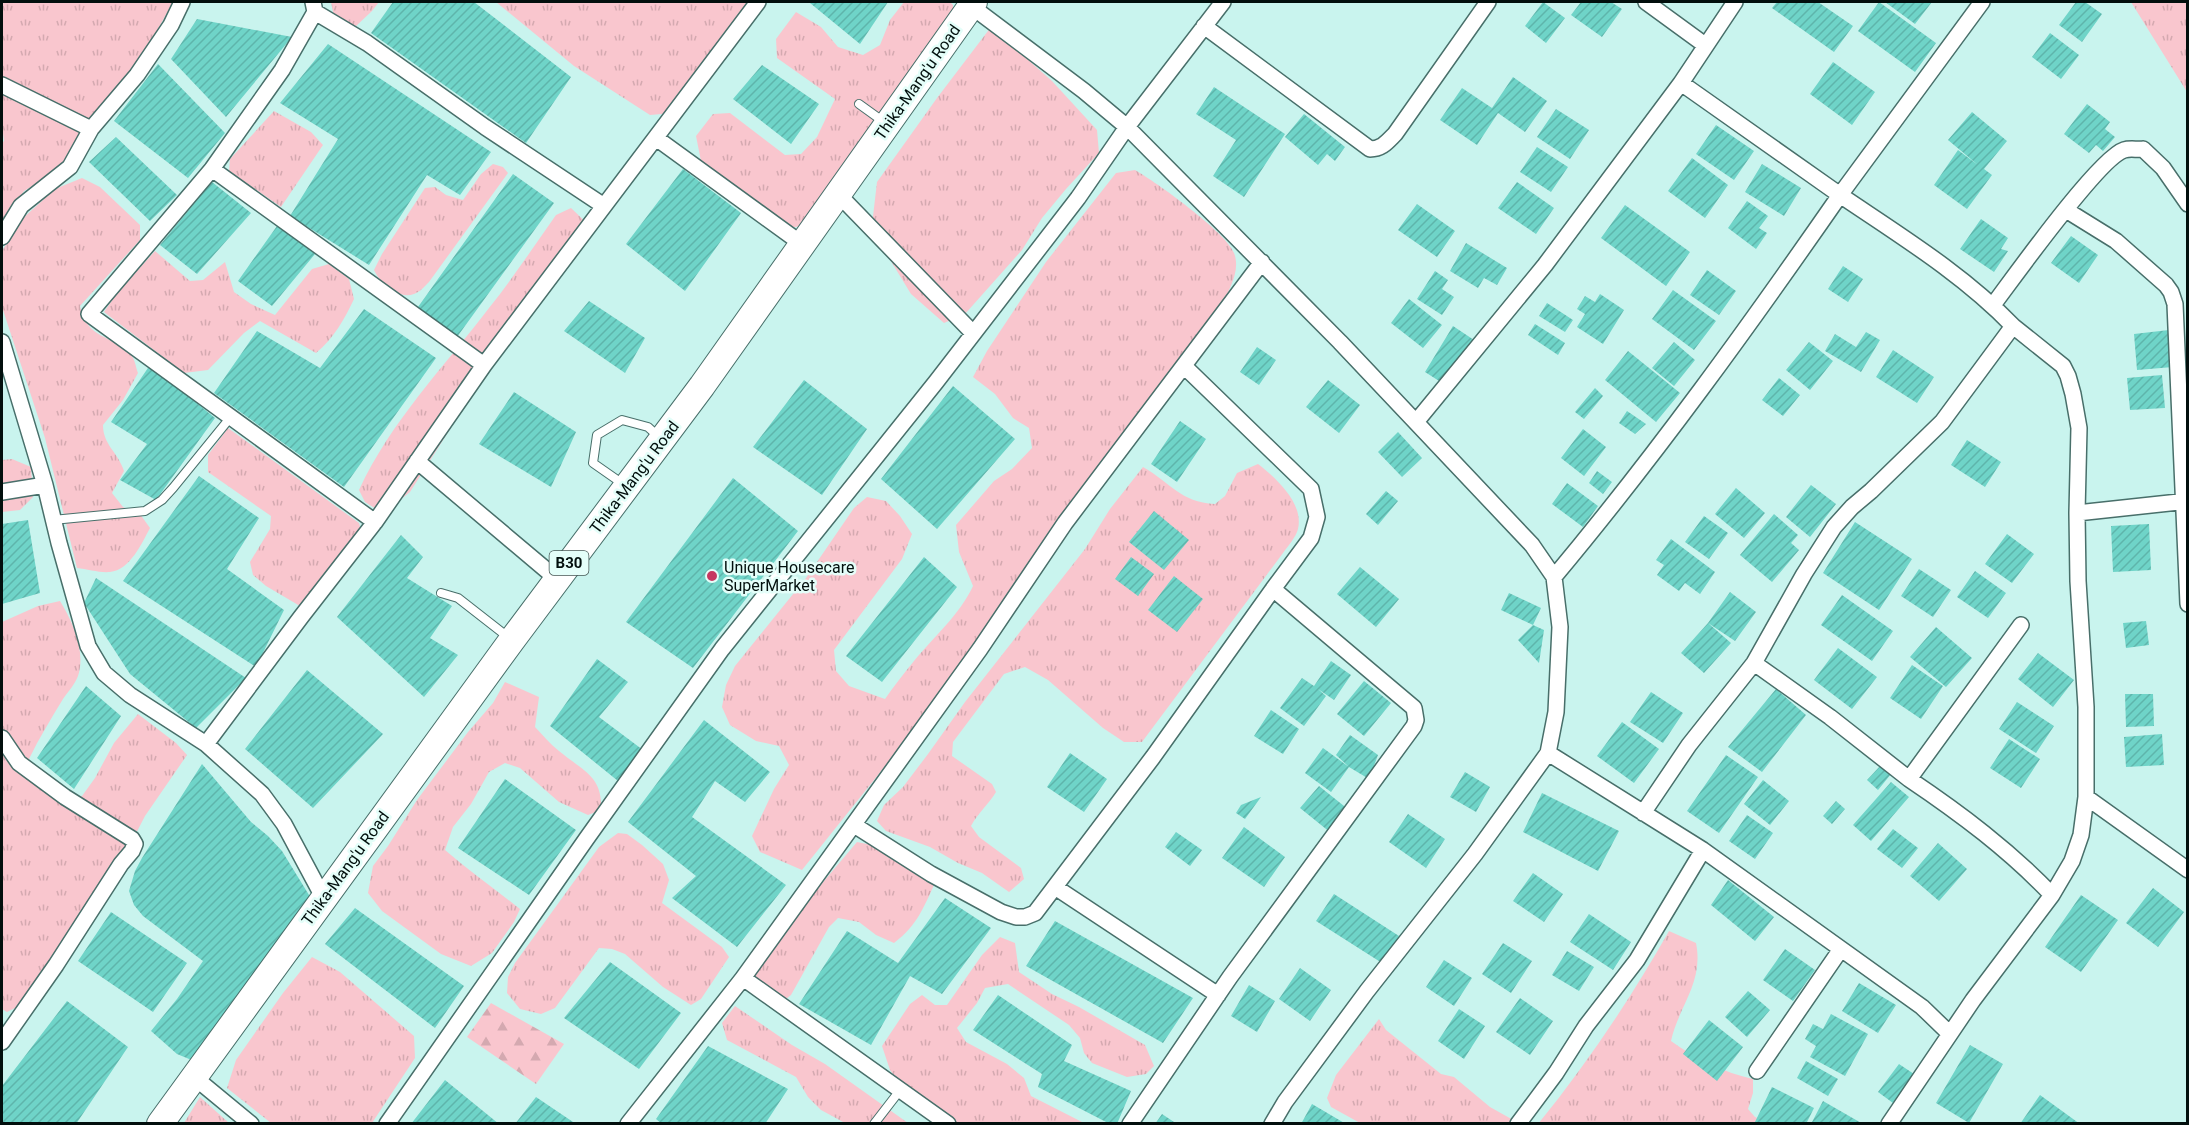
<svg xmlns="http://www.w3.org/2000/svg" width="2189" height="1125" viewBox="0 0 2189 1125" font-family="Roboto,sans-serif">
  <style>
    .grass { fill: url(#grass-tufts) }
    .forest { fill: url(#forest-firs) }
    .building { fill: url(#building-hatch) }
    .lines { fill: none; stroke-linecap: round; stroke-linejoin: round }
    .service-casing { stroke: #486f6a; stroke-width: 10 }
    .minor-casing { stroke: #486f6a; stroke-width: 18 }
    .trunk-casing { stroke: #486f6a; stroke-width: 28 }
    .service { stroke: #fff; stroke-width: 8 }
    .minor { stroke: #fff; stroke-width: 15 }
    .trunk { stroke: #fff; stroke-width: 26 }
    .poi-dot { fill: #c63861; stroke: #e4fef9; stroke-width: 2 }
    .labels { text-anchor: middle; stroke-width: 5; stroke-linejoin: round; paint-order: stroke }
    .shield { fill: #e4fef9; stroke: #465754; stroke-width: 1.5 }
    .shield-label { font-size: 15px; font-weight: bold; fill: #020f0d }
    .street-label { font-size: 16px; fill: #020f0d; stroke: #e4fef9 }
    .poi-label { font-size: 16px; fill: #020f0d; stroke: #e4fef9; text-anchor: start }
  </style>
  <defs>
    <pattern id="grass-tufts" width="24" height="20" patternUnits="userSpaceOnUse" patternTransform="scale(1.5)"><rect width="24" height="20" fill="#f9c6ce"/><path d="M3 7l-1-3M5 7V3M7 7l1-3M15 17l-1-3M17 17v-4M19 17l1-3" fill="none" stroke="#d4a9b0"/></pattern>
    <pattern id="forest-firs" width="22" height="20" patternUnits="userSpaceOnUse" patternTransform="scale(1.5)"><rect width="22" height="20" fill="#f9c6ce"/><path d="M5 1l3.5 6h-7zM16 11l3.5 6h-7z" fill="#d4a9b0"/></pattern>
    <pattern id="building-hatch" width="6" height="6" patternUnits="userSpaceOnUse" patternTransform="scale(1.5)"><rect width="6" height="6" fill="#6fd4c8"/><path d="M-1 1l2-2M0 6l6-6M5 7l2-2" fill="none" stroke="#5eb5ab"/></pattern>
  </defs>
  <rect width="100%" height="100%" fill="#c9f4ee"/>
  <path class="grass" d="M2,2H173L143,56L92,117L65,163L50,176L24,191L2,223V143L4,141L2,126Z
    M331,2H379L372,11L355,27L334,17Z
    M496,2H764L674,113L650,115L574,66Z
    M904,2H950L953,5V21L805,225L786,229L722,179L701,161L696,136L713,114L730,113L785,155L801,154L817,137L835,99L777,58L776,39L796,12L821,27L838,47L863,55L880,45L890,20Z
    M2131,2H2187V92Z
    M991,27L1052,81L1097,130L1099,153L1066,189L1042,218L1022,250L965,314L944,323L911,294L878,240L872,225L877,182L937,98Z
    M274,111L311,132L323,145L281,207L229,171L230,159Z
    M493,164L503,167L508,173L429,282C425,286 420,292 414,294C398,300 380,283 374,270L382,254L425,188L435,187L446,195L463,200L481,174Z
    M1135,170C1156,182 1226,232 1234,253C1241,271 1229,289 1222,305L1006,615L802,870L760,852L752,836L774,789L789,765L779,746L756,741L730,725L722,707L726,685L735,666L806,578L854,508L867,497L886,501L900,516L912,534L902,559L834,650L836,671L849,686L885,699C894,686 904,673 914,661C934,637 960,614 973,586L959,552L956,525L994,481L1012,469L1032,448L1029,428L1013,418L995,394L973,377L987,351L1046,262L1116,173Z
    M82,178L100,187L140,225V240L80,306C87,340 112,334 131,355C135,359 136,368 138,373L123,400L103,425C103,445 118,452 124,471L112,493L123,507L140,514L150,528C142,543 130,570 110,572C100,573 87,569 77,568L45,438L2,307V251L21,220L55,189Z
    M571,208L593,229L588,241L492,363L410,492L390,508L376,509L365,502L359,490C391,421 444,367 489,308C513,278 534,246 556,215Z
    M155,251L190,281L203,280L225,262L234,292L251,304L275,315L312,269L329,264L349,279L354,299C344,320 334,338 316,353L260,321L244,333L208,370L184,373L104,312L117,293Z
    M228,428L359,523L364,542L305,609L266,586L253,575L250,562L270,529L271,516L208,472V455Z
    M12,459L31,467L33,497L20,510L2,512V460Z
    M1258,464C1276,478 1304,503 1298,529C1296,537 1288,546 1283,553L1142,742H1124L1103,728L1048,680L1025,667L1004,674L953,742L952,756L992,784L996,792C988,805 978,813 971,826L979,837L1021,868L1024,879L1009,892L982,873L958,863L930,847L886,831L877,821L884,805L903,787L928,754L965,702L1085,549L1110,509L1143,467C1171,483 1180,502 1215,504L1225,496L1237,473Z
    M60,601C73,622 86,652 78,676C75,684 68,692 63,699C51,719 39,738 29,759L33,772L67,798L82,796L95,778L114,743L138,714L176,743L187,755L145,816L129,847L29,1001L7,1012L2,1009V622L38,606Z
    M505,682L539,697L535,727C543,735 550,744 559,751C583,771 603,776 601,810L588,815L559,802L520,768L505,763L489,772L471,804L453,827L445,850C469,871 495,889 520,909L514,922L492,953L471,966L441,954L382,911L368,893L373,866L388,846L417,800L468,732L493,703Z
    M618,833L627,834L642,845L663,864L669,880L662,903L722,947L729,957L701,999L691,1005L663,987L625,954L612,949L599,948L555,1008L541,1014L520,1009L507,993L508,977L515,963L599,847Z
    M857,842L872,845L891,858L936,881C924,906 918,925 894,943L876,935L859,922L838,918L829,927L791,995L777,1006L749,983L796,914Z
    M1669,931L1696,943C1704,983 1679,1005 1671,1041C1694,1058 1725,1073 1753,1079V1093L1748,1109L1755,1117L1770,1123L1538,1124C1587,1064 1631,998 1669,931Z
    M1000,937L1015,943L1019,972L1052,994L1079,1007L1145,1045L1154,1066L1146,1074L1127,1077L1092,1063L1084,1053L1080,1038L1069,1025L1008,984L985,988L977,1003L957,1028L966,1042L1007,1064L1024,1078L1031,1096L1084,1123H952L902,1086L890,1070L882,1046L910,1004L922,995L935,1005H947L982,955Z
    M312,957L340,972L414,1036L415,1058L372,1123H271L227,1088L236,1060L283,993Z
    M735,1006L792,1045L825,1064L908,1123H845L821,1110L808,1097L796,1077L727,1040L722,1023Z
    M1379,1019L1386,1030L1441,1074L1454,1077L1490,1107L1515,1121L1513,1124L1360,1123L1331,1107L1327,1098L1336,1075Z
    M200,1097L229,1123H184Z"/>
  <path class="forest" d="M491,1003L564,1044L536,1084L467,1037Z"/>
  <path class="building" d="M393,2H474L571,77L526,143L371,33Z
    M811,2H888L860,44L810,3Z
    M1543,2L1565,18L1546,43L1525,26Z
    M1581,2H1611L1622,9L1602,37L1571,15Z
    M1777,2H1818L1853,26L1834,52L1772,8Z
    M1879,2L1936,43L1915,72L1858,31Z
    M1885,2H1932L1915,24Z
    M2076,2H2085L2102,14L2082,42L2059,25Z
    M197,19L292,37L226,117L171,59Z
    M2050,33L2079,55L2061,79L2032,57Z
    M328,44L491,152L460,195L427,175L369,265L290,216L338,139L280,103Z
    M1833,62L1875,92L1852,125L1810,94Z
    M158,64L225,133L188,178L114,121Z
    M762,65L819,104L791,144L733,99Z
    M1513,77L1547,101L1525,132L1498,113L1477,145L1440,120L1462,88L1492,108Z
    M1214,87L1285,134L1244,197L1213,176L1236,140L1196,114Z
    M2087,104L2110,122L2105,129L2115,137L2103,151L2096,145L2089,153L2064,134Z
    M1556,109L1589,130L1570,159L1537,137Z
    M1972,112L2007,141L1984,169L1992,175L1967,209L1934,185L1958,150L1978,165L1948,140Z
    M1304,114L1345,147L1335,161L1327,154L1318,165L1285,137Z
    M1716,125L1754,151L1734,180L1696,154Z
    M116,137L177,195L150,221L89,162Z
    M1537,147L1568,167L1551,192L1520,172Z
    M1692,158L1728,185L1705,218L1668,191Z
    M1762,164L1801,188L1784,216L1745,192Z
    M683,169L741,213L685,291L626,244Z
    M513,174L554,203L457,337L418,307Z
    M212,182L251,213L197,274L160,245Z
    M1517,182L1554,208L1536,234L1498,208Z
    M1747,201L1768,216L1759,228L1767,233L1756,249L1728,228Z
    M1417,204L1455,231L1437,257L1398,230Z
    M1625,205L1690,252L1666,286L1601,238Z
    M1981,219L2008,238L2001,249L2008,251L1994,272L1960,249Z
    M277,226L315,254L272,306L238,281Z
    M2071,236L2098,255L2079,283L2051,263Z
    M1466,243L1507,268L1497,285L1484,278L1478,288L1450,271Z
    M1843,266L1863,279L1848,302L1828,289Z
    M1707,270L1736,291L1719,315L1690,295Z
    M1435,271L1448,280L1442,289L1454,297L1442,315L1417,299Z
    M1673,290L1716,321L1694,350L1652,319Z
    M1600,294L1624,310L1603,344L1577,327L1585,314L1577,309L1585,296L1595,302Z
    M1409,299L1442,325L1423,348L1391,323Z
    M589,301L645,338L625,373L564,331Z
    M1547,303L1573,320L1565,332L1539,316Z
    M364,309L436,358L344,487L214,393L257,331L320,368Z
    M1535,324L1565,343L1558,355L1528,335Z
    M1453,326L1474,340L1447,386L1425,372Z
    M2169,330L2173,367L2137,370L2134,334Z
    M1866,332L1880,340L1861,372L1825,351L1835,334L1856,347Z
    M1674,342L1695,360L1674,386L1652,368Z
    M1809,342L1833,361L1810,390L1786,370Z
    M1257,347L1276,360L1259,385L1240,372Z
    M1893,350L1934,377L1917,403L1876,377Z
    M1628,351L1680,393L1656,422L1605,380Z
    M150,365L215,418L156,500L120,480L147,444L111,422Z
    M2162,375L2165,408L2130,410L2127,378Z
    M1779,378L1800,395L1783,416L1762,400Z
    M804,380L867,429L822,495L753,447Z
    M1328,380L1360,405L1339,433L1306,407Z
    M953,386L1015,439L937,529L881,479Z
    M1595,388L1603,396L1584,419L1575,412Z
    M514,392L576,432L551,487L479,444Z
    M1627,411L1646,424L1635,434L1619,423Z
    M1180,421L1206,439L1177,482L1151,464Z
    M1583,429L1606,447L1584,476L1561,458Z
    M1398,432L1422,458L1402,477L1378,452Z
    M1967,440L2001,462L1985,487L1951,465Z
    M1597,471L1612,482L1603,494L1589,483Z
    M199,476L259,518L227,569L284,610L256,667L123,581Z
    M733,478L798,531L693,668L626,622Z
    M1567,483L1598,506L1583,527L1552,504Z
    M1811,485L1836,504L1810,537L1786,517Z
    M1736,488L1765,513L1744,538L1715,514Z
    M1386,491L1398,501L1378,525L1366,514Z
    M1154,511L1189,540L1164,570L1129,542Z
    M1774,514L1798,535L1791,543L1799,550L1772,582L1740,555Z
    M1704,516L1728,533L1709,559L1685,542Z
    M28,520L40,593L2,604V524Z
    M1855,522L1912,559L1879,610L1823,573Z
    M2149,524L2151,570L2113,572L2111,526Z
    M2007,534L2034,554L2012,583L1985,564Z
    M401,535L423,557L407,578L452,606L430,638L458,655L424,697L337,617Z
    M1671,539L1715,572L1700,594L1685,583L1679,591L1657,575L1664,565L1656,560Z
    M924,557L957,587L882,682L846,656Z
    M1131,557L1154,574L1138,596L1115,579Z
    M1360,567L1399,599L1376,627L1337,594Z
    M1919,569L1951,590L1933,617L1901,596Z
    M1975,571L2006,593L1988,618L1957,597Z
    M1174,576L1203,599L1177,632L1148,610Z
    M96,578L246,678L196,728L130,674L84,603Z
    M1730,592L1756,612L1735,641L1708,623Z
    M1509,593L1541,608L1533,625L1501,610Z
    M1842,595L1893,631L1872,661L1821,625Z
    M2146,621L2149,645L2126,648L2123,623Z
    M1708,623L1731,643L1704,673L1681,653Z
    M1533,625L1544,630L1539,663L1518,640Z
    M1936,627L1972,658L1946,687L1910,657Z
    M1838,648L1877,677L1852,709L1814,680Z
    M2038,653L2074,680L2053,707L2018,679Z
    M597,659L628,682L599,717L643,750L618,781L550,726Z
    M1331,661L1351,675L1334,700L1318,689L1326,696L1304,726L1280,708L1302,678L1314,686Z
    M1912,665L1943,686L1921,719L1890,698Z
    M307,670L383,734L313,808L245,749Z
    M1364,681L1391,703L1364,736L1337,714Z
    M86,686L121,716L74,789L37,758Z
    M1776,689L1806,715L1762,772L1728,747Z
    M1651,692L1683,713L1663,743L1630,722Z
    M2125,694H2153L2154,726L2126,727Z
    M2017,702L2054,726L2036,753L1999,729Z
    M1271,710L1299,729L1283,754L1254,736Z
    M704,720L770,772L745,802L715,781L692,817L786,885L737,947L672,898L696,876L628,822Z
    M1622,722L1659,749L1634,783L1597,756Z
    M2162,734L2164,765L2126,767L2124,737Z
    M1350,735L1378,755L1369,779L1349,767L1336,755Z
    M2009,739L2040,759L2021,788L1990,768Z
    M1323,748L1349,767L1331,792L1305,773Z
    M1070,753L1107,779L1084,812L1047,787Z
    M1726,755L1758,777L1719,833L1687,811Z
    M202,764L251,822L268,836L282,851L309,895V909L194,1061L177,1054L151,1031L177,999L203,961L143,916L134,905L129,891L135,871L142,858Z
    M1881,765L1891,774L1878,790L1867,780Z
    M1465,772L1490,787L1476,812L1450,797Z
    M505,779L576,830L529,895L458,848Z
    M1763,780L1789,801L1770,825L1744,804Z
    M1891,782L1909,797L1871,841L1853,825Z
    M1319,786L1349,810L1331,833L1300,808Z
    M1542,793L1619,831L1598,871L1523,832Z
    M1261,797L1245,819L1236,813L1241,805Z
    M1836,801L1845,809L1832,824L1823,816Z
    M1408,814L1445,839L1426,868L1389,842Z
    M1747,815L1773,833L1755,859L1729,841Z
    M1244,827L1285,857L1264,887L1222,858Z
    M1893,829L1918,848L1902,868L1877,849Z
    M1176,832L1202,850L1190,866L1165,847Z
    M1938,843L1967,869L1939,901L1910,876Z
    M1533,873L1563,894L1544,922L1513,901Z
    M1728,880L1774,917L1755,941L1711,905Z
    M2153,888L2184,912L2158,947L2126,923Z
    M1334,894L1399,936L1382,963L1316,921Z
    M2081,895L2118,920L2081,972L2045,947Z
    M945,898L991,928L942,994L910,976L871,1045L799,1004L847,931L898,963Z
    M355,908L464,986L435,1028L325,944Z
    M111,912L187,963L153,1012L78,961Z
    M1589,914L1631,942L1613,970L1570,942Z
    M1055,921L1193,998L1163,1043L1026,966Z
    M1503,943L1532,961L1511,993L1482,974Z
    M1785,949L1815,970L1793,1001L1763,980Z
    M1567,951L1594,967L1579,991L1552,975Z
    M1444,960L1472,978L1454,1006L1426,987Z
    M610,962L681,1013L639,1069L564,1018Z
    M1300,968L1331,990L1310,1021L1279,999Z
    M1859,983L1896,1005L1878,1033L1842,1011Z
    M1249,985L1275,1001L1257,1032L1231,1016Z
    M1748,991L1770,1010L1747,1037L1725,1017Z
    M998,995L1072,1045L1064,1061L1131,1091L1117,1124H1110L1038,1087L1042,1074L973,1030Z
    M1520,998L1553,1021L1530,1055L1496,1032Z
    M67,1001L128,1047L76,1124H2V1086Z
    M1459,1009L1485,1026L1464,1059L1438,1041Z
    M1831,1014L1868,1034L1845,1076L1810,1057L1816,1046L1805,1039L1813,1024L1823,1029Z
    M1709,1020L1743,1047L1717,1081L1683,1054Z
    M1970,1045L2003,1064L1969,1123L1936,1103Z
    M708,1046L788,1089L765,1124H662L656,1119Z
    M1806,1061L1838,1079L1828,1096L1797,1078Z
    M1899,1064L1914,1074L1893,1103L1878,1092Z
    M445,1080L499,1124H411Z
    M1772,1087L1814,1108L1806,1124H1754Z
    M2040,1095L2080,1124H2020Z
    M536,1097L576,1124H515Z
    M1823,1101L1863,1124H1811Z
    M1312,1104L1346,1124H1301Z
    M1162,1114L1177,1124H1155Z"/>
  <g class="lines">
    <defs>
      <path id="service" d="M859,104L884,122
        M623,484L593,463L597,435L622,420L648,427L659,437
        M53,520L145,511L162,500L173,488L230,418
        M441,593L458,598L508,637
        M874,1124L901,1089"/>
      <path id="minor" d="M313,2L315,12L367,43L485,127L604,206
        M1646,2L1705,45
        M1982,2L1840,195C1899,235 1963,274 2013,326
        M971,6L1084,91L1127,127L1340,342L1532,545L1554,577L1560,627L1556,712L1548,753L1475,854L1367,991L1285,1102L1272,1124
        M315,12L282,70L212,169L89,314L375,522
        M1204,26L1370,149C1382,149 1387,142 1395,134L1488,2
        M1681,83L1735,2
        M2,85L91,129
        M656,138L802,244
        M212,169L484,365
        M838,194L973,333
        M2066,210L2116,241L2166,285L2171,292L2175,304L2188,604
        M2,237L21,206L70,167L91,129L137,75L171,25L182,2
        M1993,305C2014,277 2099,158 2124,150C2130,148 2138,150 2143,149L2163,168L2188,204
        M2,342L45,485L59,543L88,646L104,673L130,695L206,744L262,794L284,824L323,897
        M1416,422L1545,265L1681,83L1840,195C1749,326 1656,455 1554,577
        M417,461L557,579
        M2,492L45,485
        M2077,513L2188,501
        M1754,663L1830,717L1909,779L2021,625
        M2,738L19,763L65,797L132,839L135,844L132,851L121,864L56,965L2,1042
        M206,744L301,617L375,522L484,365L758,2
        M1548,753L1703,850L1922,1007L1950,1034L1889,1124
        M1909,779C1961,814 2009,850 2052,895
        M2086,797L2188,870
        M1643,813L1689,745L1754,663L1804,574L1834,527L1852,507L1871,491L1942,422L2013,326L2063,366L2068,376L2073,394L2079,428L2077,513L2078,581L2086,707V797L2081,835L2072,861L2052,895L1973,1000L1950,1034
        M854,825L931,874L1001,912L1016,917H1025L1035,913L1153,757L1273,589
        M1055,887L1218,995
        M743,978L948,1124
        M1757,1071L1841,949
        M194,1077L251,1124
        M387,1124L587,838L722,649L936,382L1078,198L1127,127L1223,2
        M628,1124L743,978L980,649L1065,523L1262,262
        M1130,1124L1230,977L1414,726L1416,720L1414,708L1273,589L1311,538L1317,517L1311,489L1185,367
        M1518,1124L1556,1073L1586,1026L1637,960L1703,850"/>
      <path id="trunk" d="M160,1124L512,640L702,386L974,2"/>
    </defs>
    <use href="#service" class="service-casing"/>
    <use href="#minor" class="minor-casing"/>
    <use href="#trunk" class="trunk-casing"/>
    <use href="#service" class="service"/>
    <use href="#minor" class="minor"/>
    <use href="#trunk" class="trunk"/>
  </g>
  <circle class="poi-dot" cx="712" cy="576" r="6"/>
  <g class="labels">
    <rect class="shield" x="549.5" y="551" width="39" height="24" rx="4.5"/>
    <g class="shield-label">
      <text x="569" y="568">B30</text>
    </g>
    <g class="street-label">
      <text transform="translate(917 82) rotate(-55)" y="6">Thika-Mang'u Road</text>
      <text transform="translate(634 477) rotate(-53)" y="6">Thika-Mang'u Road</text>
      <text transform="translate(345 868) rotate(-54)" y="6">Thika-Mang'u Road</text>
    </g>
    <g class="poi-label">
      <text x="724" y="573">Unique Housecare<tspan x="724" dy="18">SuperMarket</tspan></text>
    </g>
  </g>
  <rect width="2189" height="1125" fill="none" stroke="#020f0d" stroke-width="6"/>
</svg>
